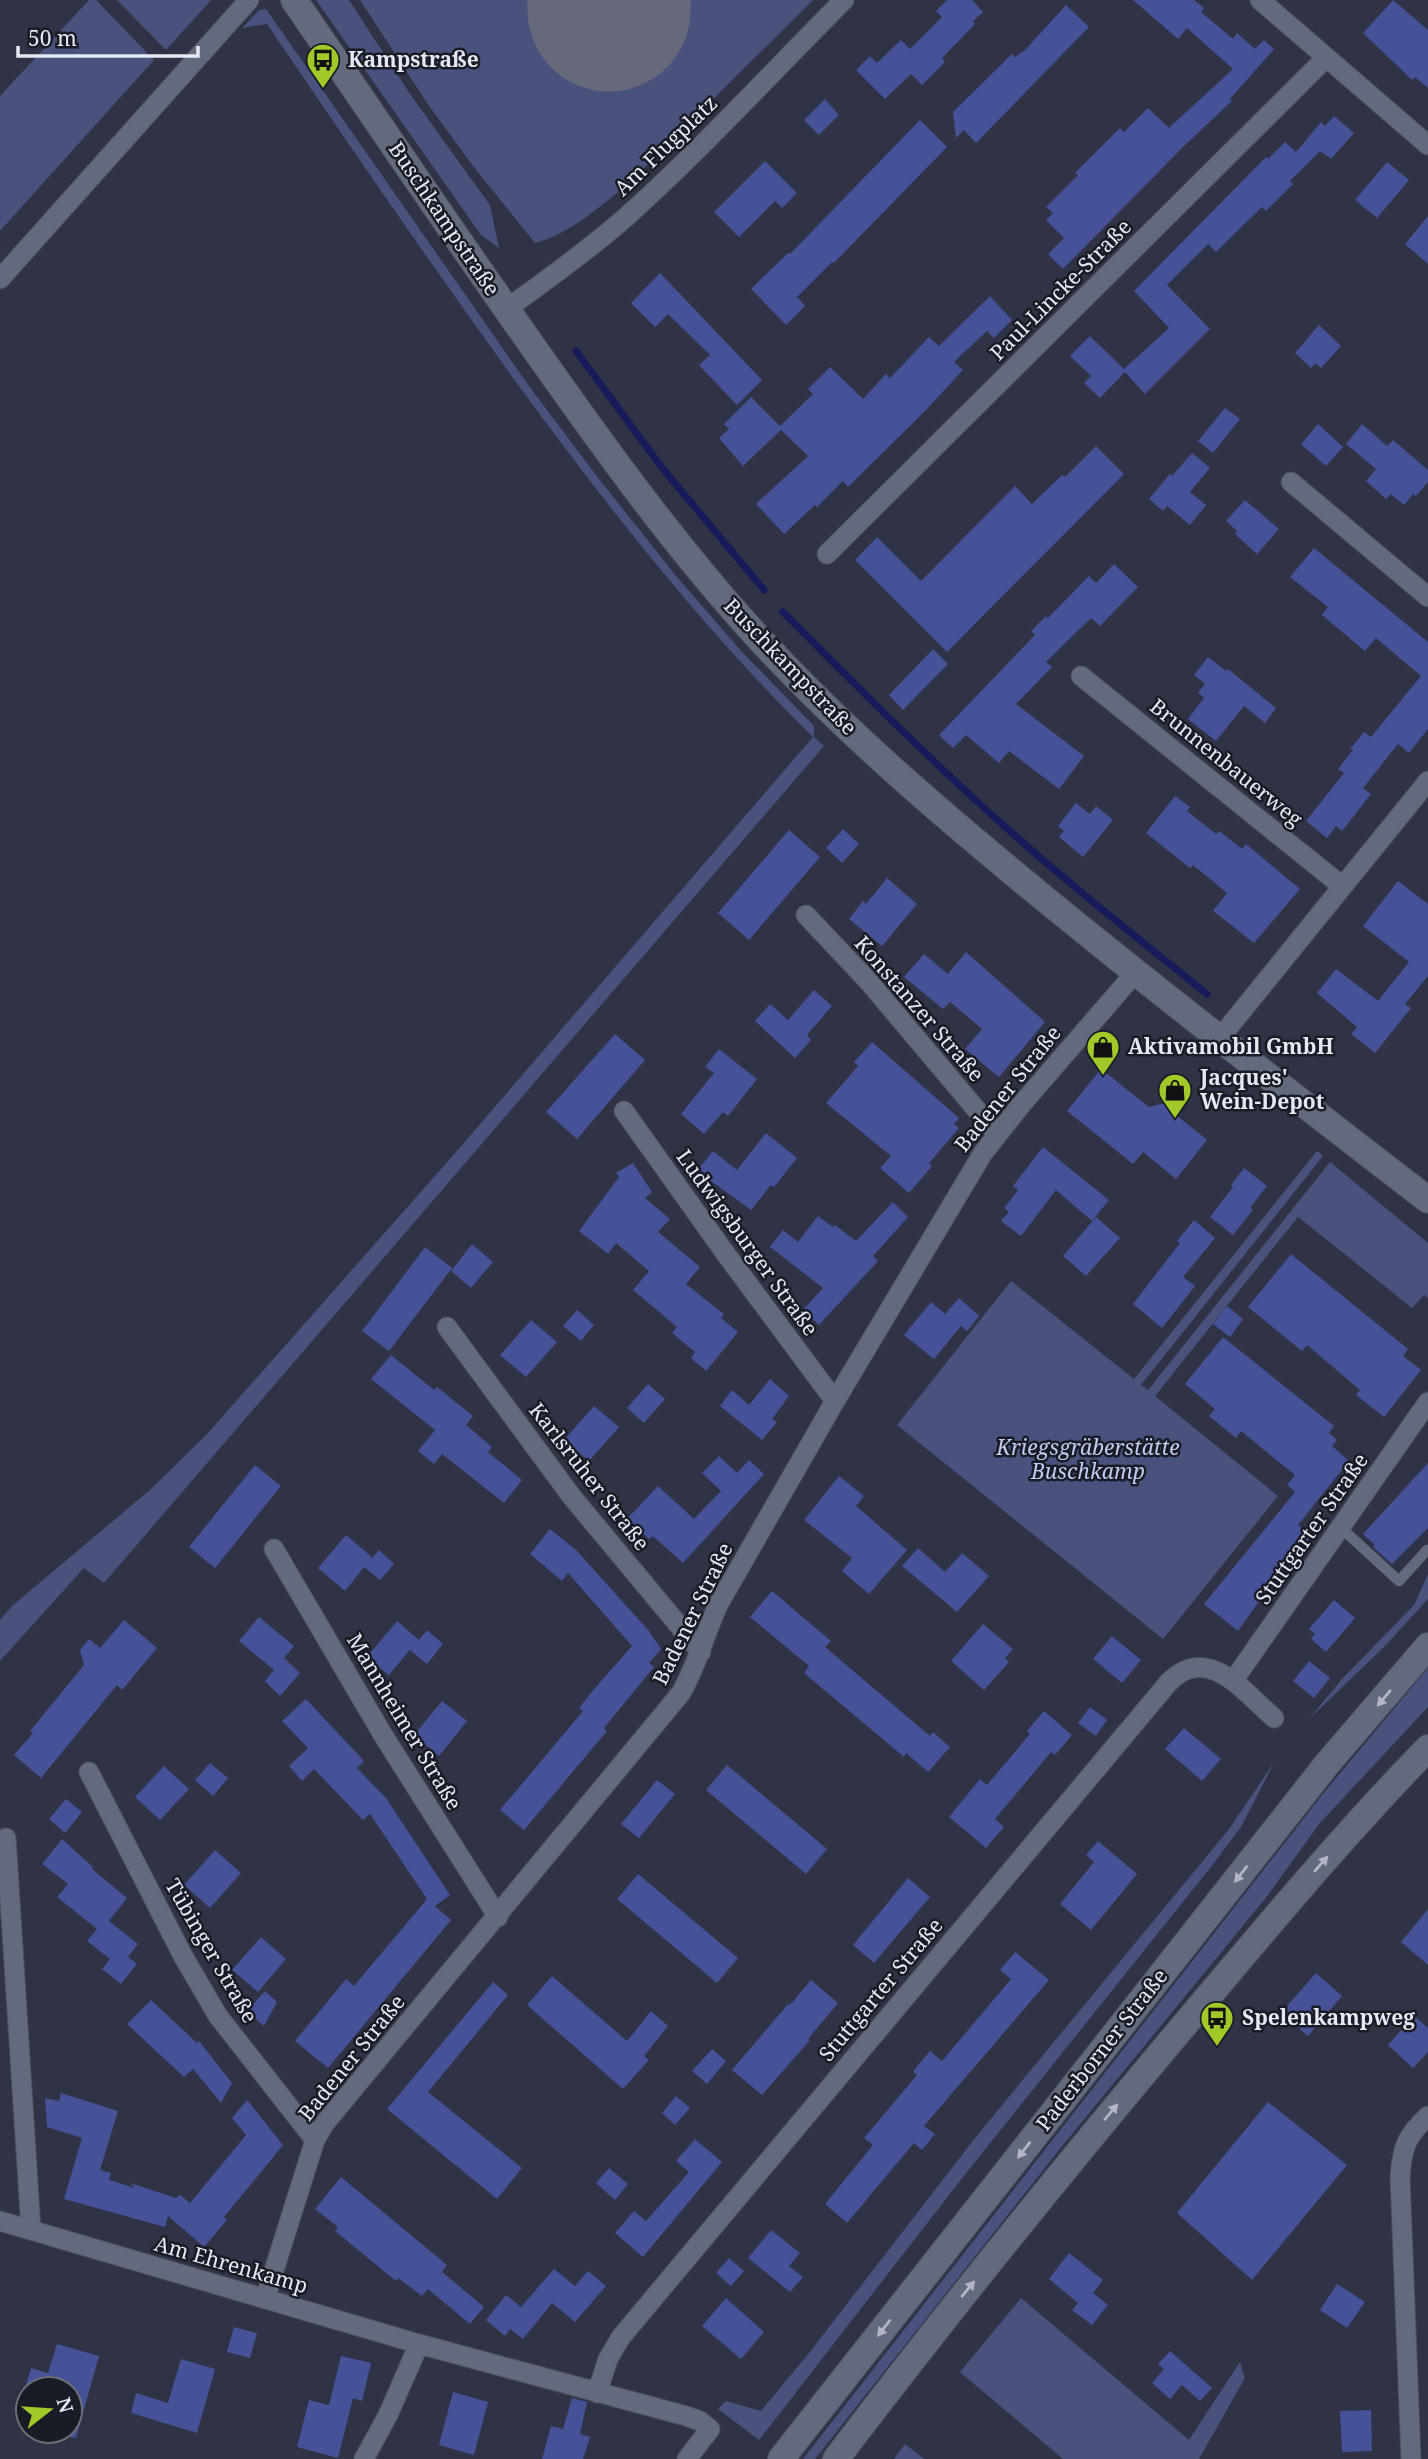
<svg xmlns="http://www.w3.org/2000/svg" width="1428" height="2459" viewBox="0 0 1428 2459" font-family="'Noto Serif',serif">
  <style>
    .green { fill: #48527d }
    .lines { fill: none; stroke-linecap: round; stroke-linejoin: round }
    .stream { stroke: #171a5b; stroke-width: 7 }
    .runway { stroke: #666979; stroke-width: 163 }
    .building { fill: #455298 }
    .lane-casing { stroke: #4d515f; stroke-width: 11 }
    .street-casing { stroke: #4d515f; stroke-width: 21 }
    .secondary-casing { stroke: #4d515f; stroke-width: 28 }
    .lane { stroke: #646a7e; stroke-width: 10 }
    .street { stroke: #646a7e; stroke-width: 19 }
    .secondary { stroke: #646a7e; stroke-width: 26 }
    .oneway { fill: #b2b6c5 }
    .labels { text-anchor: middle; stroke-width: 5; stroke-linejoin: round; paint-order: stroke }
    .poi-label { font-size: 21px; font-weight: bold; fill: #e6e9f4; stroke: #191c24; text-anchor: start }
    .street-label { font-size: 21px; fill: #e6e9f4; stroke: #191c24 }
    .park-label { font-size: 21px; font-style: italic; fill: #c0cbf3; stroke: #191c24 }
  </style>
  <rect width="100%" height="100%" fill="#2f3345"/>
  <path class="green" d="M89,0H96L154,60L0,231V96Z
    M117,0H211L166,50Z
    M316,0H349L410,94L490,205L499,248L481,235Z
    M360,0H813L630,182C602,205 570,234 535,243L473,166L427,103Z
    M266,9L529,386L599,479L677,577L742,652L814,726V737L824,746L104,1583L84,1568L0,1661V1620L12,1606L151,1489L208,1433L456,1152L813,737C706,632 613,514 524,393C436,272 351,148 267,24L242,28L259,10Z
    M1317,1151L1323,1156L1141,1385L1148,1390L1330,1162L1428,1243V1298L1424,1295L1412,1308L1298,1217L1155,1396L1278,1496L1163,1639L897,1425L1011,1281L1134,1379Z
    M1428,1574V1599L1385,1646L1309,1719L1342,1679L1414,1605Z
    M1428,1668V1707L1320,1823L1265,1899L1063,2145L815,2459H803L1326,1790Z
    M1275,1761L1241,1827L1214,1863L963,2177L759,2440L718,2409L726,2401L761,2411L809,2353L975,2138L1229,1829Z
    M1021,2298L1189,2440L1240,2362L1245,2378L1199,2459H1063L960,2372Z
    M905,2444L924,2459H894Z"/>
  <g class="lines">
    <path class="stream" d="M576,351L663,469L764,590
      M783,612C848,678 913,743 982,806C1054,872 1131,933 1207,994"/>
    <path class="runway" d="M609,10V0"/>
  </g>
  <path class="building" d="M947,0H972L983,12L973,21L975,24L942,58L945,62L922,85L911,74L885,99L856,70L870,56L877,63L901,40L910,49L942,17L936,11Z
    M1133,0H1194L1204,8L1201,12L1233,39L1237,33L1255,49L1264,40L1274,49L1230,99L1232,101L1185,145L1063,269L1048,254L1064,238L1046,220L1053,213L1046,207L1078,175L1075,173L1120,128L1124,132L1148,108L1169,128L1233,69L1187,28L1178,39Z
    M1393,0L1428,30V88L1415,77L1412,80L1363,33Z
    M1066,5L1089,27L976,143L964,130L956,138L953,112L1012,54L1015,57L1026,49Z
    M825,99L839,115L819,135L804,120Z
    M1334,116L1354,133L1331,159L1320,151L1290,181L1293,184L1266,211L1262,207L1216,252L1208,244L1167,285L1210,329L1145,394L1125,372L1100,398L1084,383L1091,376L1070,356L1090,336L1124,369L1169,328L1134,291L1266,157L1268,159L1285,142L1296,152L1321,122L1325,126Z
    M920,120L947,147L834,263L832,262L797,297L805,306L786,325L751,289L788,253L790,254Z
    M765,161L797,193L782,208L775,201L739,237L714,212Z
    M1387,162L1409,180L1377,218L1355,200Z
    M1428,216V264L1405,244Z
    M660,273L762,380L737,405L699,365L710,355L668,314L655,327L631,303Z
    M990,296L1012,320L994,338L987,331L954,362L963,370L924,412L848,487L843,481L817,507L815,505L784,534L756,504L808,456L781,430L743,466L719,438L729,429L724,424L751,397L780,426L813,394L808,389L830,367L863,399L886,374L890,378L929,337L939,346Z
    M1319,325L1341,346L1321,368L1315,363L1311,368L1295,353Z
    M1225,408L1240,419L1213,453L1198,441Z
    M1318,424L1343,447L1326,466L1301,444Z
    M1362,424L1387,446L1393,440L1428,470V482L1416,496L1413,494L1404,505L1391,494L1386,499L1366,481L1376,469L1346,444Z
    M1096,446L1124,474L947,652L855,560L877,537L921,581L1015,486L1032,504L1062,475L1065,477Z
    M1192,453L1210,468L1190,492L1206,505L1190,525L1167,506L1163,511L1149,499L1170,474L1172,476Z
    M1245,500L1279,529L1257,554L1235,534L1237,531L1226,521Z
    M1314,548L1428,642V729L1409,753L1398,744L1363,788L1371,794L1342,831L1336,826L1327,838L1306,821L1344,773L1338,769L1353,750L1350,749L1364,732L1371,737L1421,676L1376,638L1365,651L1322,615L1328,607L1290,577Z
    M1114,564L1138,587L1100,626L1091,618L1046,662L1052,667L1016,704L1084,756L1059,789L1009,751L999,763L966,735L953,748L939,735L1035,635L1031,631L1046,616L1048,618L1089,576L1096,583Z
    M933,649L948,664L903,710L889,695Z
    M1208,657L1226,671L1228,669L1276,708L1265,723L1244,706L1216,741L1188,719L1204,698L1198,693L1205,684L1194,675Z
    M1175,796L1190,807L1187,811L1216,834L1219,831L1242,849L1246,844L1300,889L1254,943L1213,911L1227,893L1193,865L1190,868L1146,833Z
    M1076,803L1090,814L1096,806L1113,820L1083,857L1059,837L1064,831L1058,826Z
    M843,829L859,844L842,863L826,848Z
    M789,830L820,857L749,940L718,913Z
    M887,878L917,904L882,946L849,919L863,901L866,904Z
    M1398,881L1428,904V976L1405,1004L1411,1008L1375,1053L1351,1034L1357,1027L1317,993L1336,969L1378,1001L1409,962L1363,926Z
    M966,952L1045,1022L999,1077L965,1049L982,1029L950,1002L943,1009L904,977L924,954L948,974Z
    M814,990L832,1006L807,1035L811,1040L795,1058L755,1021L770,1004L788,1020Z
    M615,1034L645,1060L577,1139L546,1112Z
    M872,1042L959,1118L954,1124L959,1128L929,1163L932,1166L909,1193L880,1168L891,1156L826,1103L858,1066L854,1062Z
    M719,1049L757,1079L728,1116L723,1112L704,1134L681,1114L714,1073L705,1067Z
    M1101,1069L1149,1107L1169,1102L1170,1110L1207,1140L1176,1179L1143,1152L1133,1164L1067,1111Z
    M766,1133L797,1158L774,1187L771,1185L751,1210L697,1171L713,1151L737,1170Z
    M1043,1147L1109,1200L1092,1221L1056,1190L1021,1236L1001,1221L1009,1212L1004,1208L1018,1190L1013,1186Z
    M633,1163L652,1192L645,1198L670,1219L658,1232L700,1267L686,1284L724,1314L721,1318L738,1332L706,1371L691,1358L695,1352L672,1333L677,1327L633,1290L649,1271L616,1243L608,1254L579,1231L619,1177L616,1173Z
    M1244,1168L1267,1186L1250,1208L1253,1210L1233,1235L1210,1217L1233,1187L1231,1185Z
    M893,1202L908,1217L873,1256L878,1261L819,1325L803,1310L823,1288L770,1247L783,1230L798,1242L818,1216L833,1227L835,1225L856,1241Z
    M1096,1217L1120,1238L1086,1276L1063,1256Z
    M1194,1220L1215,1238L1183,1277L1195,1286L1162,1328L1133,1304L1180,1243L1177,1241Z
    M472,1244L493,1262L471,1288L451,1271Z
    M425,1247L452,1268L389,1351L362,1331Z
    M1291,1254L1408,1349L1403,1356L1421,1370L1384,1417L1356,1395L1360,1390L1307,1345L1302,1351L1248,1307Z
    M959,1298L979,1316L967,1331L961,1326L934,1359L904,1335L931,1302L945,1314Z
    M1227,1306L1243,1319L1230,1337L1213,1324Z
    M577,1310L594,1325L581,1341L563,1326Z
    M531,1320L557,1342L526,1377L500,1355Z
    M1223,1337L1334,1426L1329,1433L1337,1440L1332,1446L1349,1461L1298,1525L1312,1536L1289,1565L1286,1563L1238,1631L1204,1604L1295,1492L1287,1485L1295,1475L1241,1431L1236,1438L1209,1416L1215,1409L1185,1384Z
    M391,1355L434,1390L437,1387L473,1416L466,1425L492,1447L488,1452L522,1480L504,1503L442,1454L434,1464L418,1451L435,1430L371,1379Z
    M770,1379L789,1396L772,1419L777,1422L762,1440L720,1406L732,1390L749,1405Z
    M648,1384L665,1399L644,1423L627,1408Z
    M594,1406L619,1427L589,1461L564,1440Z
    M719,1456L737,1473L749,1460L764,1474L683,1563L653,1536L649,1539L627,1519L658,1486L694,1519L721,1491L702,1473Z
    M1428,1463V1528L1392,1564L1373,1547L1375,1545L1363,1534Z
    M255,1465L281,1486L215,1568L189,1547Z
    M839,1476L864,1496L856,1506L907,1550L869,1594L842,1571L852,1558L804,1520Z
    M550,1529L576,1550L649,1631L661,1649L649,1663L654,1667L604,1728L607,1731L524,1830L500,1810L583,1711L579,1708L595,1688L632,1646L568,1573L562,1581L530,1554Z
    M346,1535L372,1557L345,1591L318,1568Z
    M918,1548L945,1572L962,1553L989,1576L957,1612L902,1566Z
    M379,1550L394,1564L380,1580L364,1567Z
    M772,1591L831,1641L825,1647L930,1736L933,1732L950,1747L928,1772L906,1753L904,1757L804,1673L809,1666L750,1617Z
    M1334,1600L1355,1618L1326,1652L1311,1639L1315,1634L1309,1629Z
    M259,1617L294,1646L284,1658L300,1673L280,1696L265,1681L274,1670L239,1641Z
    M124,1620L157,1648L122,1690L117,1685L41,1778L14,1755L33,1733L30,1731L84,1665L80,1650L89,1639L100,1648Z
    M397,1621L419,1640L427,1630L443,1644L427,1664L410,1650L418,1640L389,1675L367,1657Z
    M983,1624L1013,1649L1005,1658L1009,1662L984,1690L951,1661Z
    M1112,1636L1141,1660L1122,1683L1093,1659Z
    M1309,1661L1330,1678L1314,1698L1293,1681Z
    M306,1699L364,1761L357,1768L386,1798L450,1895L435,1906L451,1920L328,2068L295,2041L346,1979L354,1986L427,1899L370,1814L363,1820L314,1769L302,1781L289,1766L308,1748L282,1721Z
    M442,1701L467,1721L439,1756L414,1735Z
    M1090,1707L1107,1720L1096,1736L1078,1723Z
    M1044,1711L1072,1735L1055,1755L1051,1752L995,1819L1004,1827L986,1848L949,1817L980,1779L987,1785L1030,1734L1027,1731Z
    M1184,1728L1221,1759L1202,1781L1165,1749Z
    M210,1763L228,1778L213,1796L195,1780Z
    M727,1765L827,1849L806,1874L706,1790Z
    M164,1766L189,1789L160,1820L135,1797Z
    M657,1780L675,1794L639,1838L621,1824Z
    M66,1799L82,1812L65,1833L49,1819Z
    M62,1839L93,1867L92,1869L127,1898L109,1921L138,1944L128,1957L137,1964L121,1984L102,1969L110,1959L87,1941L97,1929L57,1897L68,1884L42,1864Z
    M1098,1841L1137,1874L1091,1930L1060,1904L1094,1862L1086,1855Z
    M215,1850L241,1873L210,1908L184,1885Z
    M638,1874L738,1958L717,1983L617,1899Z
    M908,1878L930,1897L874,1963L853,1945Z
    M1428,1909V1965L1401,1942Z
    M261,1937L286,1959L258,1992L232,1970Z
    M1015,1952L1049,1980L924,2126L935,2134L922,2150L914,2143L847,2223L825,2204L873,2145L864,2138L917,2075L913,2071L930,2051L942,2061L1011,1979L1000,1970Z
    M1316,1973L1342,1996L1308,2036L1281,2013Z
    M552,1976L627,2041L651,2011L668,2026L644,2056L649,2060L623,2089L527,2005Z
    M811,1980L838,2003L808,2039L810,2040L762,2095L732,2070L788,2004L790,2005Z
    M493,1982L508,1995L428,2092L522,2168L497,2199L387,2109Z
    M265,1991L277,2002L264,2026L247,2011Z
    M151,2000L197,2043L199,2041L232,2083L221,2103L193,2069L184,2077L127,2024Z
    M1414,2016L1428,2028V2052L1413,2068L1388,2045Z
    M712,2049L726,2061L707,2084L692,2071Z
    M61,2093L118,2111L100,2170L111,2173L109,2180L135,2188L130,2183L176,2198L180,2195L190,2203L246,2135L232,2118L247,2100L283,2145L224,2217L227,2220L204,2247L168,2216L165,2227L64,2199L82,2138L47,2127L45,2098L59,2101Z
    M676,2096L690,2108L675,2125L662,2113Z
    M1268,2102L1347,2165L1252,2280L1177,2213Z
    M695,2139L722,2162L643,2257L615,2233L634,2211L646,2221L689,2172L676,2161Z
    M609,2168L628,2184L615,2200L596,2183Z
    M341,2177L447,2265L442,2272L484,2307L470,2324L428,2289L422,2296L398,2278L396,2281L335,2231L338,2227L315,2209Z
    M771,2230L800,2253L789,2266L803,2277L790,2292L748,2258Z
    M1069,2253L1103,2280L1093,2293L1108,2305L1092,2325L1072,2310L1078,2303L1049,2279Z
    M729,2258L744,2271L731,2286L716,2273Z
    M554,2269L575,2286L588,2271L606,2286L575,2322L552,2303L523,2339L510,2329L505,2336L486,2320L506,2295L521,2307Z
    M1337,2284L1365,2302L1347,2328L1320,2310Z
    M726,2298L764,2332L741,2359L702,2326Z
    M234,2327L257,2333L250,2358L227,2352Z
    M57,2344L99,2356L76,2438L70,2437V2389H25L31,2368L48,2373Z
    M1170,2351L1212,2388L1200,2401L1182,2385L1170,2399L1152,2383L1164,2369L1158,2364Z
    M341,2356L371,2363L362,2401L353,2398L338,2458L297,2447L309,2400L329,2405Z
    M181,2359L215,2369L197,2433L131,2413L136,2393L168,2403Z
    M453,2392L488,2402L474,2455L439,2445Z
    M572,2398L587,2402L580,2434L590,2437L583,2459H542L551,2426L563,2429Z
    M1371,2410L1372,2451L1342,2452L1340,2411Z"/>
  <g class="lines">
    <defs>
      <path id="lane" d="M1340,1527L1399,1581L1427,1550"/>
      <path id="street" d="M1260,0L1428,145
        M0,279L249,0
        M506,309C547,280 587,251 625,218C701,150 771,73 844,0
        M1291,482L1428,597
        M827,554L1326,58
        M1081,676L1342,886
        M806,915L869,982L997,1134
        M1219,1039L1428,781
        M624,1111L728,1257L835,1401
        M447,1327L572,1497L701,1652
        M274,1549L383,1735L498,1917
        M1233,1681L1428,1402
        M89,1772L183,1956L218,2016L315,2140
        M6,1838L31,2230
        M0,2221L419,2344L686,2416L700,2421L710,2429L687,2459
        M265,2299L315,2140L325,2123L681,1693C697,1665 705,1634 718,1605L835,1401L983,1153L1021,1105L1135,973
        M597,2393L608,2359L621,2337L1169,1682C1208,1643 1244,1692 1274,1718
        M364,2459L388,2415L419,2344
        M1411,2459L1400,2177C1402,2148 1406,2136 1428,2116"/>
      <path id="secondary" d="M294,0C376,119 457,240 541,358C605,449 671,540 745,623C833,721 932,806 1034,890C1163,996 1296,1098 1428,1200
        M781,2459L1327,1764L1428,1646
        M836,2459C952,2306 1073,2157 1197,2010C1272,1921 1347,1831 1428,1748"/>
    </defs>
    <use href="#lane" class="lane-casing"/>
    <use href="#street" class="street-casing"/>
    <use href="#secondary" class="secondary-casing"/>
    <use href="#lane" class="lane"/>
    <use href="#street" class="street"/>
    <use href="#secondary" class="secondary"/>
  </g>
  <defs><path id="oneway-solid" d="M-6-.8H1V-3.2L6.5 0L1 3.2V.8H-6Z" transform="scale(1.75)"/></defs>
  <g class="oneway">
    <use href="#oneway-solid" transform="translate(1384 1698) rotate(130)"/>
    <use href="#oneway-solid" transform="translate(1321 1864) rotate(-49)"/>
    <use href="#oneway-solid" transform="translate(1241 1874) rotate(128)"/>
    <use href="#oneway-solid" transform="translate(1111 2112) rotate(-50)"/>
    <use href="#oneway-solid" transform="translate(1024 2150) rotate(128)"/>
    <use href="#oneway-solid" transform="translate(968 2289) rotate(-51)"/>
    <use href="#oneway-solid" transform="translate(884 2328) rotate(128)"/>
  </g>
  <defs>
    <symbol id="bus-pin" viewBox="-11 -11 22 30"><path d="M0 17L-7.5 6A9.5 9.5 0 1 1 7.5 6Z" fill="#a1c929" stroke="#191c24"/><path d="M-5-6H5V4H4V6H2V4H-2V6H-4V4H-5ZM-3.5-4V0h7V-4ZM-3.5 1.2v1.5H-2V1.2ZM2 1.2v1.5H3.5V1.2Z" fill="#111"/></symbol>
    <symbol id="shop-pin" viewBox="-11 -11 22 30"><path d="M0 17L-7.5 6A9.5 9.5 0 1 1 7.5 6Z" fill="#a1c929" stroke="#191c24"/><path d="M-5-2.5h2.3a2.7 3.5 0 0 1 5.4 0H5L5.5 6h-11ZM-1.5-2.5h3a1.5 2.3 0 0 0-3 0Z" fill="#111"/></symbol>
  </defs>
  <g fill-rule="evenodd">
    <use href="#bus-pin" x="304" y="41" width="38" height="52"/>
    <use href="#shop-pin" x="1084" y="1028" width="38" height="52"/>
    <use href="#shop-pin" x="1156" y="1071" width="38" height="52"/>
    <use href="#bus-pin" x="1198" y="1999" width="38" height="52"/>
  </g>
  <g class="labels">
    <g class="poi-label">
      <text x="348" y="67">Kampstraße</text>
      <text x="1128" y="1054">Aktivamobil GmbH</text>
      <text x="1200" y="1085">Jacques'<tspan x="1200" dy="24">Wein-Depot</tspan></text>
      <text x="1242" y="2025">Spelenkampweg</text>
    </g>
    <g class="street-label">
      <text transform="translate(666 146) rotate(-44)" y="7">Am Flugplatz</text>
      <text transform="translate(444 219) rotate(56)" y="7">Buschkampstraße</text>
      <text transform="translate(1061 290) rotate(-45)" y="7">Paul-Lincke-Straße</text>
      <text transform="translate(790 667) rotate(46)" y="7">Buschkampstraße</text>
      <text transform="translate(1226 763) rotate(39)" y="7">Brunnenbauerweg</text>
      <text transform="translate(919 1009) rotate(49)" y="7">Konstanzer Straße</text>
      <text transform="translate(1008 1089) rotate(-51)" y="7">Badener Straße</text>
      <text transform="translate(747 1243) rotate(54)" y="7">Ludwigsburger Straße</text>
      <text transform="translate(589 1477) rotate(52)" y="7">Karlsruher Straße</text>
      <text transform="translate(1312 1529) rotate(-55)" y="7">Stuttgarter Straße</text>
      <text transform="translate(693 1614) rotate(-64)" y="7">Badener Straße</text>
      <text transform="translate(404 1722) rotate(59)" y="7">Mannheimer Straße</text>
      <text transform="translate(211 1951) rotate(60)" y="7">Tübinger Straße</text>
      <text transform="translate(881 1990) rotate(-50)" y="7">Stuttgarter Straße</text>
      <text transform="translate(1102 2050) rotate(-52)" y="7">Paderborner Straße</text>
      <text transform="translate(352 2058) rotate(-51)" y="7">Badener Straße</text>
      <text transform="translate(231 2265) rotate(16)" y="7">Am Ehrenkamp</text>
    </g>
    <g class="park-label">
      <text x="1088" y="1455">Kriegsgräberstätte<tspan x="1088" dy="24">Buschkamp</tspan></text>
    </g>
  </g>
  <g transform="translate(49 2410) rotate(73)"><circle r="33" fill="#191c24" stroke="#6b6e77" stroke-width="2"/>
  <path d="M0-5L12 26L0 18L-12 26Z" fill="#a1c929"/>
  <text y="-10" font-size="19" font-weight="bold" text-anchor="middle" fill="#e6e9f4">N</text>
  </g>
  <path d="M18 46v10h180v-10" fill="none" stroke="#e6e9f4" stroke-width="3.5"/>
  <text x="28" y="46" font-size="21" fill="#e6e9f4" stroke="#191c24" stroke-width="5" paint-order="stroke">50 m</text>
</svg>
